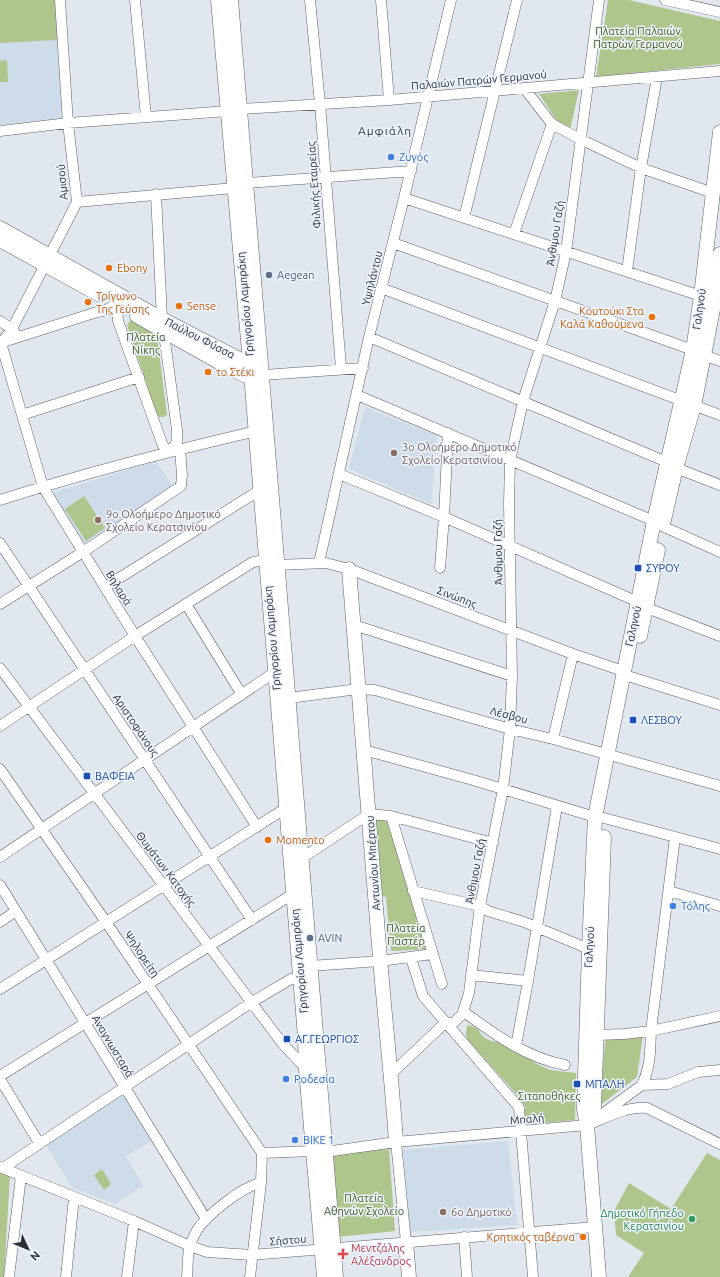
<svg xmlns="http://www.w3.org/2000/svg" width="720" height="1277" viewBox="0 0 720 1277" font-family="Ubuntu,sans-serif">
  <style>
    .built { fill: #cedbe9 }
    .green { fill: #aec58c }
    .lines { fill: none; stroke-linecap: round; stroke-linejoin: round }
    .street-casing { stroke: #5c626a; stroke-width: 11 }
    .secondary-casing { stroke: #5c626a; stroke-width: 15 }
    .street { stroke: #fff; stroke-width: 10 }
    .secondary { stroke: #fff; stroke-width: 14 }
    .shop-dot { fill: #3f7fe0; stroke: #edf4fd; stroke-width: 1.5 }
    .food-dot { fill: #e8710a; stroke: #edf4fd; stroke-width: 1.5 }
    .service-dot { fill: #5c6f8a; stroke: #edf4fd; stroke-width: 1.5 }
    .education-dot { fill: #8d6e63; stroke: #edf4fd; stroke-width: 1.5 }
    .transit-dot { fill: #1a4fb4; stroke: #edf4fd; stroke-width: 1.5 }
    .leisure-dot { fill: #2e9e5b; stroke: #edf4fd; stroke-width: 1.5 }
    .health-dot { fill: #e0444e; stroke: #edf4fd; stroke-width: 1.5 }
    .labels { text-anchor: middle; stroke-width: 3; stroke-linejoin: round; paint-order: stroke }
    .park-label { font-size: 11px; fill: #445a17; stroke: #edf4fd }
    .street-label { font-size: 11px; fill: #2b2e31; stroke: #edf4fd }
    .shop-label { font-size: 11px; fill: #366cbe; stroke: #edf4fd; text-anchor: start }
    .food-label { font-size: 11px; fill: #c56008; stroke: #edf4fd; text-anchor: start }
    .service-label { font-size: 11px; fill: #4e5e75; stroke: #edf4fd; text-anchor: start }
    .education-label { font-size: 11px; fill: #785e54; stroke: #edf4fd; text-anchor: start }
    .transit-label { font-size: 11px; fill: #164399; stroke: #edf4fd; text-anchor: start }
    .leisure-label { font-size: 11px; fill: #27864d; stroke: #edf4fd; text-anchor: end }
    .health-label { font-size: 11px; fill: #be3a42; stroke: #edf4fd; text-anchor: start }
    .neighbourhood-label { font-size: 12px; letter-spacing: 1px; fill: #2e333a; stroke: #edf4fd }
  </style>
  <rect width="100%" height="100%" fill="#e0e7ef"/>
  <path class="built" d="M58,40L65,118L0,125V43Z
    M365,407L437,436L431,504L349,469Z
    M156,461L174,488L87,547L52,493Z
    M125,1093L153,1140L126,1156L143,1186L115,1204L72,1188L45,1143Z
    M508,1141L517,1225L410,1232L403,1150Z"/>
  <path class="green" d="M0,0H55L58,40L0,43Z
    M608,0H629L720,21V64L596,77Z
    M7,60L8,82H0V61Z
    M579,90L570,130L558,122L539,94Z
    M131,320L157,336L167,415L164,417H159L157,415L127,325Z
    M84,496L105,528L86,541L65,509Z
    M376,819H389L426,949L391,951L386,897L382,896Z
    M469,1025L478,1029C483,1041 495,1042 506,1044C510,1051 513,1053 521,1053L537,1064L550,1070L576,1073L575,1120L523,1125L522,1112L526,1108L519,1097L467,1039L466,1033L467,1026Z
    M644,1028L637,1077L599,1106L606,1035Z
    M389,1149L395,1231L337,1237L332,1154Z
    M707,1153L720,1160V1277H628L644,1253L616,1235L614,1211L629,1183L671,1209Z
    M102,1169L111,1184L104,1190L94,1175Z
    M0,1171L10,1175L4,1277H0Z"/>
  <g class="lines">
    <defs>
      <path id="street" d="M60,0L68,123L77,202L12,329L1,343L43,487L135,636L257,827
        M135,0L146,117
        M310,0L320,104L341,368
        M381,0L389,100
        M665,0L720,12
        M524,88L552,124L580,139L641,168L713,193
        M240,109L389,100L720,71
        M0,131L68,123L228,111
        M247,183L411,171
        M156,194L162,319L177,430V442L171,451
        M404,198L701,296
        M77,202L234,188
        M464,218L517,0
        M514,234L552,124
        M393,243L693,350
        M627,271L641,168L657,77
        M381,288L720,415
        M117,303L118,321L163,446L171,451
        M0,321L12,329L16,334
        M369,337L667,462
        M0,343L97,312C107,311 115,307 120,298
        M704,355L720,361
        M263,375L363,368
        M357,395L654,521
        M22,415L139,377
        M676,468L720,485
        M339,474L444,517L638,602
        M0,500C84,473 170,451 256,431
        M662,526L720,552
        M0,543L252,920
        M319,563L369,337L404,198L451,0
        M278,565L326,563L349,569L573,654L623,671
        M440,568L444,517L448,433
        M105,587L260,490
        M0,604L83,552L181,486L182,475L180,449
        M186,604L242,695
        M647,608L720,636
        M354,625L512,676
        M0,668L282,1043L308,1071
        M631,677L720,705
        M289,698L358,689L375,690L510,729L553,739L720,786
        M0,726L135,636L253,562L266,560
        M553,739L573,654
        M364,750L473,780L595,817
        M0,769L106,922L262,1153
        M391,816L442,984
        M604,818L720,849
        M0,857L275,672
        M302,858L369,814L391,816L493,843
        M0,885L206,1219
        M413,891L480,906L488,911L524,922L589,949
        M669,891L720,906
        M0,922L16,911
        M411,958L423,996L517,1105L519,1108L533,1277
        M310,966L380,961L432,954
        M471,975L528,981
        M0,989L286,808
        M464,1012C494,1034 527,1058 565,1065
        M597,1035L624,1034L651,1031L720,1016
        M516,1046L528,981L557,806
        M392,1073L445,1023H453L462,1015L469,993L480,906L503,789L510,729L512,676L509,504L510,461L523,401L555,301L566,252L599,0
        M0,1076L293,894
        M0,1079L39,1143
        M642,1085C651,1066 650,1051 651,1031L675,837
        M601,1115L642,1085L668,1084L698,1072L720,1070
        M396,1142L406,1242
        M325,1152L396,1142L587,1125C605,1118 627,1106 647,1108L720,1144
        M262,1153L314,1151
        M0,1167L134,1221L190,1246L207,1252L252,1255L595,1227
        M3,1168L252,1002L291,979L300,978
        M464,1237L467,1277
        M9,1277L21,1176
        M66,1277L74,1197
        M127,1277L134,1221
        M187,1277C188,1267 187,1256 190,1246C191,1241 195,1234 197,1230C207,1215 244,1185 261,1183
        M250,1277L261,1183L262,1153"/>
      <path id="secondary" d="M218,0L252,386L305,1037L306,1070L324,1277
        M231,0L336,1277
        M0,228L162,319L256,368
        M0,240L98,294
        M137,316L231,369L251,378L259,376
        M664,520L676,468L694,406L714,304L720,254
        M349,569C360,698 370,828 380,958C385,1020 392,1081 396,1142
        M640,636L658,550
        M587,1125L594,1107L604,837
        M406,1242L409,1277
        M599,1277L587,1125L584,1109L589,949L595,817L654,521L693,350L701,296L720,132"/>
    </defs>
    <use href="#street" class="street-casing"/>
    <use href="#secondary" class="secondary-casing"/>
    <use href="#street" class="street"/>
    <use href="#secondary" class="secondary"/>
  </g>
  <g class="shop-dot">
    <circle cx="391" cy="157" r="4"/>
    <circle cx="673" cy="906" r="4"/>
    <circle cx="286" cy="1079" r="4"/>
    <circle cx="295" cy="1140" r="4"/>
  </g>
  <g class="food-dot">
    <circle cx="109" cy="268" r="4"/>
    <circle cx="88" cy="302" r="4"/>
    <circle cx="179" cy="306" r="4"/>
    <circle cx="652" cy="317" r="4"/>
    <circle cx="208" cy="372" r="4"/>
    <circle cx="268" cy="840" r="4"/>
    <circle cx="583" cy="1237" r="4"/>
  </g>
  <g class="service-dot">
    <circle cx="269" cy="275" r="4"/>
    <circle cx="310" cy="938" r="4"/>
  </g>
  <g class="education-dot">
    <circle cx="394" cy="453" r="4"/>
    <circle cx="98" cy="520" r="4"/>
    <circle cx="443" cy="1212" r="4"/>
  </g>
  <g class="transit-dot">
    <rect x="634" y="564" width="8" height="8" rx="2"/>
    <rect x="629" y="716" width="8" height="8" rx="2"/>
    <rect x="83" y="772" width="8" height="8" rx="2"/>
    <rect x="283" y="1035" width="8" height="8" rx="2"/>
    <rect x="573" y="1080" width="8" height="8" rx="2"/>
  </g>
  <circle class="leisure-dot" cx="692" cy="1219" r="4"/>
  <path class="health-dot" d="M341 1248h4v4h4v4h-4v4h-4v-4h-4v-4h4z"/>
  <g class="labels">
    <g class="park-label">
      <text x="638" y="35">Πλατεία Παλαιών<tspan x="638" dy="13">Πατρών Γερμανού</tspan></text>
      <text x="146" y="341">Πλατεία<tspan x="146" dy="13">Νίκης</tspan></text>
      <text x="406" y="932">Πλατεία<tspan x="406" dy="13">Παστέρ</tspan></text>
      <text x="549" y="1100">Σιταποθήκες</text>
      <text x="364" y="1202">Πλατεία<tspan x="364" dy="13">Αθηνών Σχολείο</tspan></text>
    </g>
    <g class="street-label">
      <text transform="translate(479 80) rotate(-5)" y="4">Παλαιών Πατρών Γερμανού</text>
      <text transform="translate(62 182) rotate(-95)" y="4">Αμισού</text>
      <text transform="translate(314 185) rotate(-94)" y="4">Φιλικής Εταιρείας</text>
      <text transform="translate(555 233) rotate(-81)" y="4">Άνθιμου Γαζή</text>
      <text transform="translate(372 278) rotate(-76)" y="4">Υψηλάντου</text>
      <text transform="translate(245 304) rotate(-95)" y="4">Γρηγορίου Λαμπράκη</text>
      <text transform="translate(699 309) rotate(-82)" y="4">Γαληνού</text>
      <text transform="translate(200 338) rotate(27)" y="4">Παύλου Φύσσα</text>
      <text transform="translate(498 552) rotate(-91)" y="4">Άνθιμου Γαζή</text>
      <text transform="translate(119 588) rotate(58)" y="4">Βηλαρά</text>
      <text transform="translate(457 597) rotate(21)" y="4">Σινώπης</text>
      <text transform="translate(633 626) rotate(-78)" y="4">Γαληνού</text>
      <text transform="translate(272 638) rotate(-95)" y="4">Γρηγορίου Λαμπράκη</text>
      <text transform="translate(509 715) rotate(15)" y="4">Λέσβου</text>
      <text transform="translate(136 725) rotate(56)" y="4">Αριστοφάνους</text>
      <text transform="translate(373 863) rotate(-94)" y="4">Αντωνίου Μπέρτου</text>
      <text transform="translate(166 869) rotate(53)" y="4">Θυμάτων Κατοχής</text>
      <text transform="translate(475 871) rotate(-79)" y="4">Άνθιμου Γαζή</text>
      <text transform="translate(589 947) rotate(-87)" y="4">Γαληνού</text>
      <text transform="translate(142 954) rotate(56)" y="4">Ψηλορείτη</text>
      <text transform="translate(299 961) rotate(-95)" y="4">Γρηγορίου Λαμπράκη</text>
      <text transform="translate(113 1046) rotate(59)" y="4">Αναγνωσταρά</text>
      <text transform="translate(527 1119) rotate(-5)" y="4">Μπαλή</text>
      <text transform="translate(288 1240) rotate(-5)" y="4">Σήστου</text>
    </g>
    <g class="shop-label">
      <text x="399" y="161">Ζυγός</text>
      <text x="681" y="910">Τόλης</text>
      <text x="294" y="1083">Ροδεσία</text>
      <text x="303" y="1144">BIKE 1</text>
    </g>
    <g class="food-label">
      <text x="117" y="272">Ebony</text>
      <text x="96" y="300">Τρίγωνο<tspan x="96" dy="13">Της Γεύσης</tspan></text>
      <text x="187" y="310">Sense</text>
      <text x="644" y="315" text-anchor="end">Κουτούκι Στα<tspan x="644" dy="13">Καλά Καθούμενα</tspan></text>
      <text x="216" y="376">το Στέκι</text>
      <text x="276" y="844">Momento</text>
      <text x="575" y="1241" text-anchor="end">Κρητικός ταβέρνα</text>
    </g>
    <g class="service-label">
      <text x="277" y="279">Aegean</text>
      <text x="318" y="942">AVIN</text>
    </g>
    <g class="education-label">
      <text x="402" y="451">3ο Ολοήμερο Δημοτικό<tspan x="402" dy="13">Σχολείο Κερατσινίου</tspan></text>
      <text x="106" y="518">9ο Ολοήμερο Δημοτικό<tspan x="106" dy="13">Σχολείο Κερατσινίου</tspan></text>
      <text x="451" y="1216">6o Δημοτικό</text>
    </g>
    <g class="transit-label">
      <text x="646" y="572">ΣΥΡΟΥ</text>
      <text x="641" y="724">ΛΕΣΒΟΥ</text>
      <text x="95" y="780">ΒΑΦΕΙΑ</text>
      <text x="295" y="1043">ΑΓ.ΓΕΩΡΓΙΟΣ</text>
      <text x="585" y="1088">ΜΠΑΛΗ</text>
    </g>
    <g class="leisure-label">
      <text x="684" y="1217">Δημοτικό Γήπεδο<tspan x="684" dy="13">Κερατσινίου</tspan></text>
    </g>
    <g class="health-label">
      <text x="351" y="1252">Μεντζάλης<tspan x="351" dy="13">Αλέξανδρος</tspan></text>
    </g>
    <g class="neighbourhood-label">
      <text x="385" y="135">Αμφιάλη</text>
    </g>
  </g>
  <g transform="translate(28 1249) rotate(134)" stroke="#edf4fd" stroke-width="3" paint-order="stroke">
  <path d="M0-3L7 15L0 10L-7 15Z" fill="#2b2e31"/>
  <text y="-6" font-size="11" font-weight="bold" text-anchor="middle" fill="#2b2e31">N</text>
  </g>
</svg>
